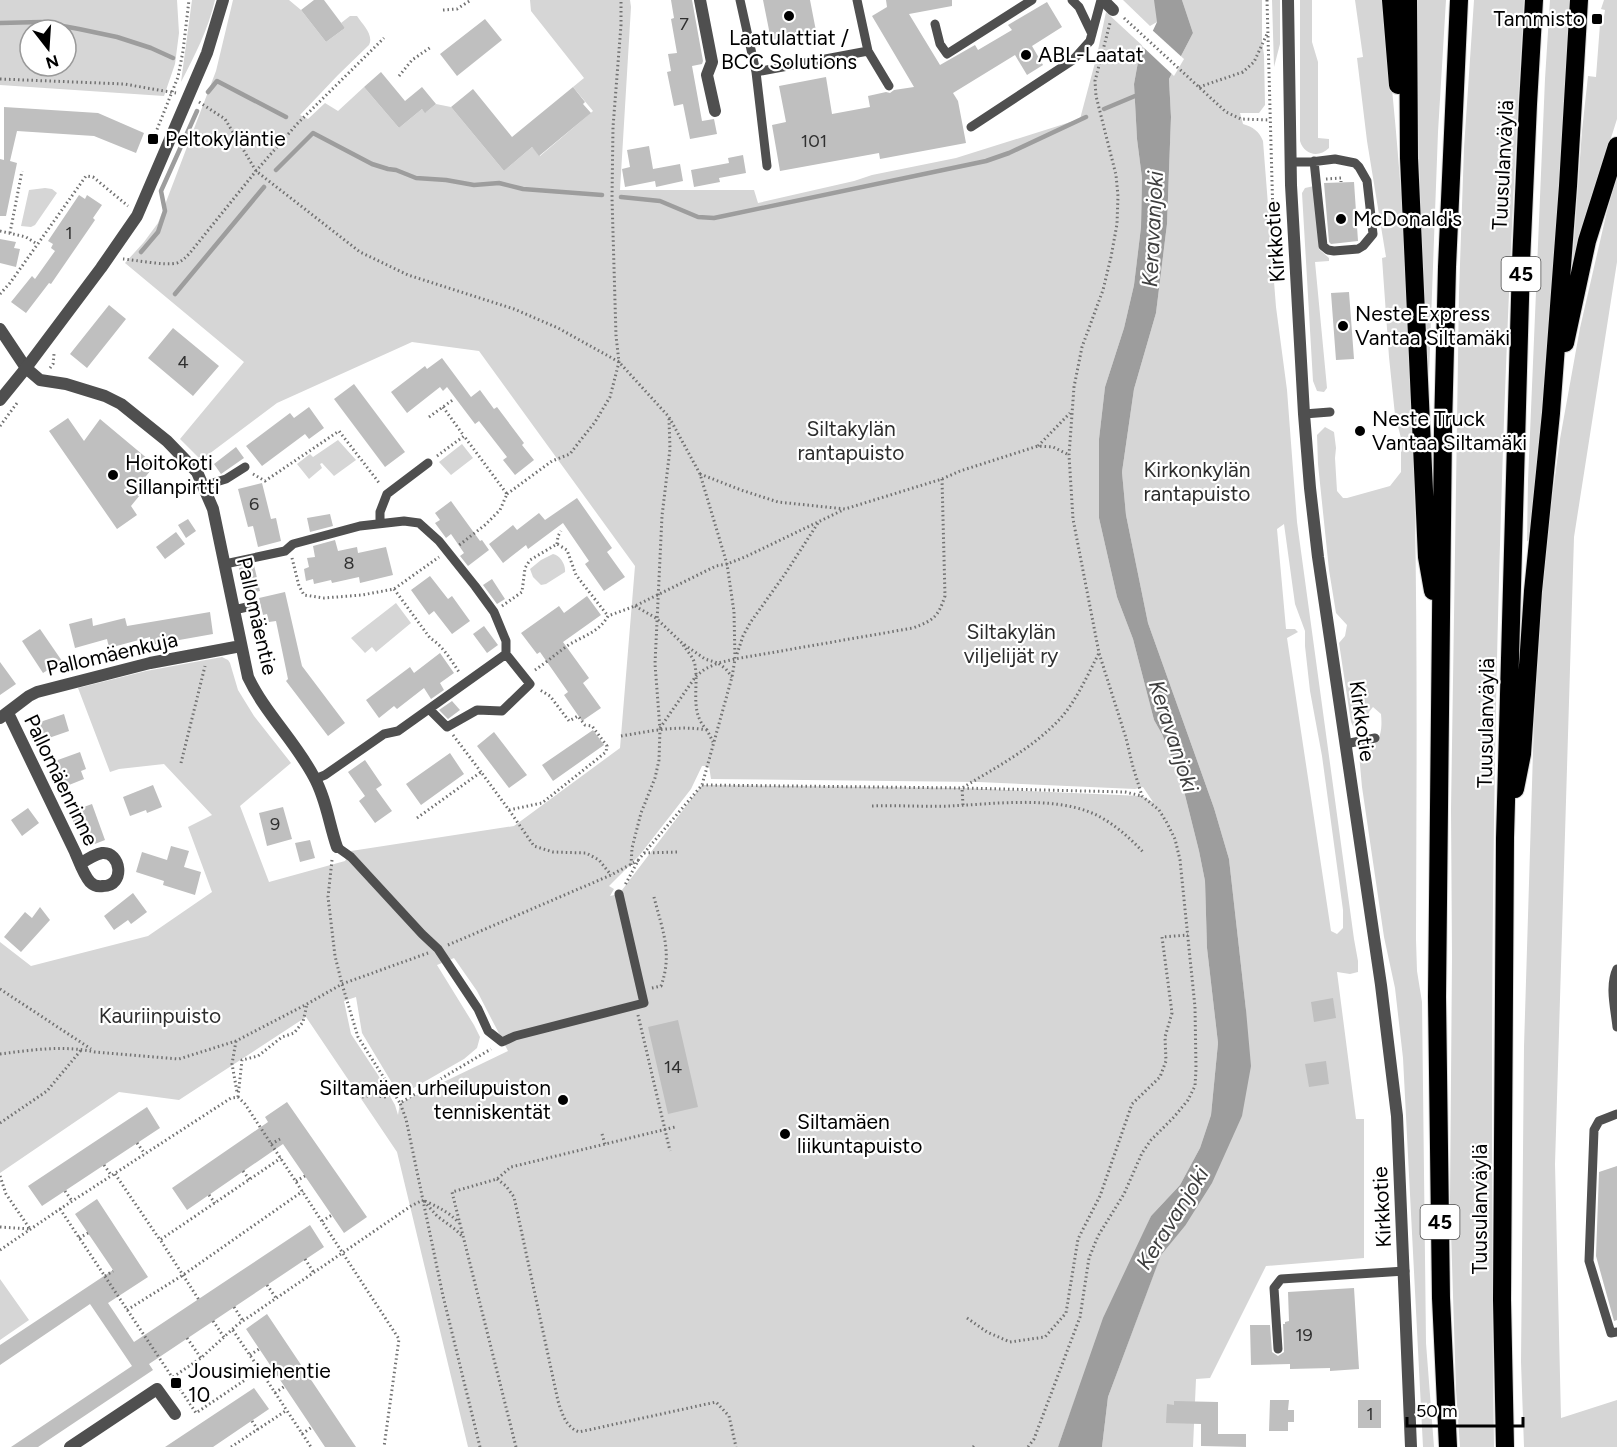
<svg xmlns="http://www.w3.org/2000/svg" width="1617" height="1447" viewBox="0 0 1617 1447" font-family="Figtree,sans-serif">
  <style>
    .green { fill: #d6d6d6; fill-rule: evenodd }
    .water { fill: #9d9d9d }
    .pier { fill: #fff }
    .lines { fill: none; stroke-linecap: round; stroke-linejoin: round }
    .stream { stroke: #9d9d9d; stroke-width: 4.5 }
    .building { fill: #bfbfbf }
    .motorway-casing { stroke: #dbdbdb; stroke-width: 20 }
    .path { stroke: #717171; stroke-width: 3; stroke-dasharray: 1.5 3; stroke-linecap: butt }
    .service { stroke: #4f4f4f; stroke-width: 9 }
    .minor { stroke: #4f4f4f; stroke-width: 12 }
    .tertiary { stroke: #4f4f4f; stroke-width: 12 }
    .motorway { stroke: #000; stroke-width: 18 }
    .poi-dot { fill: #000; stroke: #fff; stroke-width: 2 }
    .labels { text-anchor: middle; stroke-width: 4.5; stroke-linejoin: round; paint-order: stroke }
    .number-label { font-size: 18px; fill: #303030 }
    .shield { fill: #fff; stroke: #4c4c4c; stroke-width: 1.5 }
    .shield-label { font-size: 20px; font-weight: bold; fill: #000 }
    .poi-label { font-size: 21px; fill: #000; stroke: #fff; text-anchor: start }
    .street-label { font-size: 21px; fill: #000; stroke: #fff }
    .park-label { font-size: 21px; fill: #2d2d2d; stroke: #fff }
    .water-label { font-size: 22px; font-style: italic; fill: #3e3e3e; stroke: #fff }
  </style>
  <rect width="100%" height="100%" fill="#fff"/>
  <path class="green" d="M0,0H177L179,33L175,64L164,96L0,85ZM30,30H66V66H30Z
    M192,0H215C208,30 195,55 181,82Z
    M233,0H289L301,10L326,42L345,28L341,23L350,16H357C363,25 374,35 369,45L338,75L300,115L308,119L325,103L338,111L364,87L399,128L422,109L426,112L436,104L451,107L504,171L532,147L540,156L593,111L573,87L584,78L531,11L530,0H630L631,7L620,190H754L758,203L854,181L872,175L956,158L1080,119L1097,55L1106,12L1145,48L1138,62L1134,84L1137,139L1142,178L1141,227L1134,285L1124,328L1105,387L1099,439V518L1117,597L1133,639L1154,720L1162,734L1182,783L1199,851L1205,881L1207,948L1218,1043L1211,1115L1200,1148L1180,1185L1151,1216L1076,1397L1058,1447H468L397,1152L306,1017L179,1100L119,1092L0,1173V942L31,966L148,936L212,892L188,827L212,815L164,764L119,769L110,772L78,688L146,671L222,657L228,660L230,663L238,690L254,716L291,763L240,806L269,882L345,861L351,851L514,826L620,748L635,566L479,351L412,342L277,403L201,460L180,439L244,362L125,263L144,242L158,223L216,71ZM702,766H709L711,779L978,782L1135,789L1143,787L1153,802L1142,796L962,788L702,785L619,894L610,896L614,889L609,886L639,856L691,789ZM454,958L477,991L508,1051L400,1103L398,1115L395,1105L378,1075L351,1034L344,1001L356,997L362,1033L395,1088L403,1091L410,1090L464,1059L477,1048L480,1037L474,1025L437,965Z
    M1123,0H1157V22L1150,26Z
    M1182,0H1262V41L1264,55L1265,105L1259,113H1240L1243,124C1253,127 1259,131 1263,141L1276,307L1287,390L1297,522L1354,939L1358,961V972L1350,974L1337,972L1356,1119H1364V1258L1266,1266L1210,1378L1196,1379L1193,1447H1102L1108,1397L1161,1254L1185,1226L1246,1010L1229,859L1214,808L1148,623L1126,515L1122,472L1134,389L1156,313L1167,224L1171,117L1169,79L1193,33ZM1284,524L1295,604L1305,631V646L1310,691L1322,756L1343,910V928L1337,934L1331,931L1287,638L1298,632L1295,629H1286L1277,529Z
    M1272,0H1280V44L1274,67Z
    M1300,0H1312V42L1318,62V138L1329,139V148C1319,158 1304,155 1300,141Z
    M1355,0H1382C1421,312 1417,627 1416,940L1417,971L1422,1002L1426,1343L1434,1447H1423L1403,1058L1395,988L1384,937L1362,787L1359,754C1379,746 1383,735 1381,714L1373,707L1369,712L1364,729L1354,728L1351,722L1339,643L1345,636L1347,625L1336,613L1329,570L1318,464L1317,435L1325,427L1334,432L1336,448L1335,458L1337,491L1343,498H1347L1390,486L1401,472V438L1395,415L1389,357L1382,258L1386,257L1367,141L1357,58L1363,57Z
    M1414,0H1446L1438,132L1429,374L1424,328Z
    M1474,0H1524C1503,351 1493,703 1492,1054C1492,1185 1492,1316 1494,1447H1460L1456,1390L1450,1200L1452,957L1451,810L1459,293L1464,148Z
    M1550,0H1573L1555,273L1546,353L1538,460L1530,542L1527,541L1528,481L1545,79Z
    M1604,0H1617V119L1592,198L1576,259L1572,267L1582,131L1588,76L1596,77L1600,24L1603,23L1605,10L1601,9Z
    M1617,176V262L1574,537L1555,1164L1561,1418L1617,1400V1447H1524L1521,1362L1524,1047L1534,719L1542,573L1560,439L1580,328L1607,211Z
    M1314,186L1315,190L1319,249L1329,258V261L1315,262L1327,388L1324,392L1317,391L1313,381L1302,193L1305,188Z
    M45,188L52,189L57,193L35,225L31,227L21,226L29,190Z
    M338,440L356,460L334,476L322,463L320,464L322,468L309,479L297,464L310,454L313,457Z
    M462,444L473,458L451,475L439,462Z
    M553,554C560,555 566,565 565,572L546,584L541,585L533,577L530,569L541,560Z
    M396,603L411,623L376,652L372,647L365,653L351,638Z
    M0,1279L29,1320L0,1340Z"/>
  <path class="water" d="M1154,0H1182L1193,33L1169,79L1171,117L1167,224L1156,313L1134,389L1122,472L1126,515L1148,623L1214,808L1229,859L1246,1010L1251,1066L1242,1116L1212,1183L1185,1226L1161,1255L1108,1397L1102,1447H1058L1103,1318L1151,1216L1180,1185L1200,1148L1211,1115L1218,1043L1207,948L1205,881L1199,851L1182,783L1162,734L1154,720L1133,639L1117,597L1099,518V439L1105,387L1124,328L1134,285L1141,227L1142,178L1137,139L1134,84L1138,62L1157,22Z"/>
  <path class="pier" d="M1151,29L1184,59L1174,76L1142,46Z"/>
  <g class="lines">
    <path class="stream" d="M0,23L41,22L79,29L117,37L151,48L173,58
      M208,92L217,81L286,117
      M1104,109L1135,96
      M276,170L313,133L372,164L388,169L396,170L416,178L446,180L474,185L499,183L523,189L602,195
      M621,197L660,201L698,217L714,218L986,161L1009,153L1086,117
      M141,252L158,232L165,211L161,191L197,111
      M175,294L264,187"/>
  </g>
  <path class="building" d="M314,0H324L345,28L326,42L301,10Z
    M671,0H692L703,61L702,64L692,66L702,121L714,119L717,134L690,139L683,104L674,106L667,72L671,71L668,54L677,53L671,19L674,18Z
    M763,0H810L816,31L771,40Z
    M886,0H952V6L909,14L940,65L975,45L978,50L1012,30L1008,25L1047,2L1062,27L1032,46L1043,65L1027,75L1015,55L953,93L958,101L966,143L880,159L879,153L780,171L772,125L786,122L779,86L826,77L832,114L870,107L868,96L886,92L890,93L894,90L914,87L872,16L887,7Z
    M485,19L502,40L457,76L440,54Z
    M381,72L405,101L422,87L436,104L425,113L422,109L399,128L364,87Z
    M573,87L585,102L583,104L591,113L539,156L532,147L504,171L451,107L473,89L512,137Z
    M4,107L98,113L144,133L136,153L94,136L17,131L10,161L17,163L6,216H0V159L4,160Z
    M649,146L653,169L680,164L683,181L656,187L655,181L625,187L622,169L630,167L627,150Z
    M743,155L746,173L719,178L720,182L694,187L691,170L729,163L728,158Z
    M1354,182L1358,241L1331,244L1329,242L1324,183Z
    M79,195L85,199L87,195L102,205L93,218L95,220L51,284L49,283L26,313L11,302L32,276L35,279L55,251L51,248L53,244L48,241Z
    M0,239L16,242L14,248L20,249L16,267L0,263Z
    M1349,292L1354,359L1336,360L1331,293Z
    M109,305L126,319L87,368L70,354Z
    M173,328L219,366L193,396L148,358Z
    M442,358L471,397L480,390L494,409L497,407L524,443L522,445L534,460L515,475L503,460L507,457L479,421L475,424L447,387L443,391L440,387L407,413L391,392L425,366L427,369Z
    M354,384L405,452L385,467L334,399Z
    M309,407L324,428L309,439L305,434L262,466L246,446L290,413L294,418Z
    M68,418L84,441L100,419L155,465L138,486L144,490L131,506L137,515L117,529L49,431Z
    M236,447L244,458L221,474L214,464Z
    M262,483L271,519L276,518L281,541L258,547L253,526L248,527L238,489Z
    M577,498L612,548L607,552L625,577L604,591L585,564L589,561L563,523L528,549L526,545L503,563L489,544L513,525L517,530L539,513L545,520Z
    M451,501L480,541L482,540L489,550L468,566L460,556L464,553L451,534L446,538L435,523L440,520L435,513Z
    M330,514L333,526L310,532L307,518Z
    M188,519L196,531L186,538L178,525Z
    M176,532L185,544L165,559L156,547Z
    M335,540L338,551L357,547L358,553L386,547L393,575L360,583L359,577L332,583L331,580L314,584L313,579L306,581L304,569L309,567L307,558L315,557L313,546Z
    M254,565L260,591L245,594L239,568Z
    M430,576L448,599L452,596L470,621L452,634L434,611L429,615L411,590Z
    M492,579L505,599L497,604L483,585Z
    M285,592L302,666L345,723L328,736L286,681L288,679L276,621L269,622L267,614L263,615L259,598Z
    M587,596L601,615L563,642L589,678L583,683L601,708L582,721L564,695L568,692L540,652L537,654L521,633L559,606L564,613Z
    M210,612L213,634L151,645L150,637L109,648L107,639L75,648L69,624L92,618L93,626L125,618L127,626Z
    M484,626L498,645L487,653L473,634Z
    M40,629L62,661L43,673L22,641Z
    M440,653L454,673L440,683L444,690L431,699L424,688L397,709L394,706L379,718L366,700L410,667L414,673Z
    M0,662L16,684L0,695Z
    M452,701L460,710L448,719L439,710Z
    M64,714L69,731L43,740L37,723Z
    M593,730L604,745L553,781L542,765Z
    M494,732L527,775L509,788L477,746Z
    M80,752L86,769L81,771L84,779L64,787L55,761Z
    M450,753L464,774L421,805L406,784Z
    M365,760L382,785L376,789L392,811L375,823L359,801L365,796L348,772Z
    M153,785L162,807L147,813L146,810L130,816L123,797Z
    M92,804L105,840L87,847L80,828L76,830L70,812Z
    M283,807L292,839L267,846L259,813Z
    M28,808L39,823L22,836L11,820Z
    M310,840L315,858L300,862L295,843Z
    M171,846L189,851L184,867L201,872L195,895L163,885L164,881L136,872L142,852L167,860Z
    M133,893L147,912L131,924L128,920L114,930L104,916Z
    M40,907L50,920L21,952L4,937L25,912L32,918Z
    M1333,998L1336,1018L1314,1022L1311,1002Z
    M678,1020L698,1107L668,1114L648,1027Z
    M1326,1061L1329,1084L1309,1087L1305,1064Z
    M287,1102L367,1217L344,1233L283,1144L187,1210L172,1188L268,1122L265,1117Z
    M147,1107L160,1128L42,1206L28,1186Z
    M1617,1166V1320L1614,1321L1596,1256L1599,1172Z
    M97,1199L148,1277L108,1303L134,1342L310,1225L324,1247L149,1364L153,1370L38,1447H11L132,1366L90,1304L0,1365V1345L113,1270L75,1214Z
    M1354,1288L1359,1369L1330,1371V1368L1290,1369V1364L1251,1365L1250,1325H1270L1272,1352L1278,1356L1284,1352L1283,1324H1285V1322L1289,1321L1288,1292Z
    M267,1314L356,1447H325L246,1329Z
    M254,1388L269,1409L213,1447H165Z
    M1270,1400H1289L1288,1410H1294V1422H1288V1431H1269Z
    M1358,1400H1381V1428H1358Z
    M1174,1401L1218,1402V1434H1246V1447L1201,1446V1424L1166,1423L1167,1404L1174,1405Z"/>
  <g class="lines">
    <defs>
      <path id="motorway" d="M1391,0L1398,85
        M1408,0L1409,158L1427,557L1433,591
        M1565,343L1587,241L1617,146
        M1515,789L1522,754L1533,591L1551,413L1568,186L1579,0
        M1448,1447L1441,1298L1437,997L1443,428L1447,267L1459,0
        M1505,1447L1502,1300L1505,838L1521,263L1528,104L1534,0"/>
    </defs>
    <use href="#motorway" class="motorway-casing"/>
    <path class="path" d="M1267,0L1273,217L1280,249
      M443,10L457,9L471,0
      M1124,18L1226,112L1241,119L1270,120
      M399,76L412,60L431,47
      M0,79L124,84L176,93
      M1199,87L1243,72L1254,62L1267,34
      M199,102L225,119L256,171L360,252L408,275L514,309L558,328L619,362L669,417L700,474L727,564L734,612L735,659L732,677L702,785L639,859L625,885
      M152,142L178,77L183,51L189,0
      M1326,179L1341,178V182
      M0,231L26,237L37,244
      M10,233L22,171
      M123,259C136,260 165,266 177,263C182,261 185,258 189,254L256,171L297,124L384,38
      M0,294L10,283L86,176L93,177L128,206
      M50,368L53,364L54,354
      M443,407L464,436
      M429,417L454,399
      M0,426L17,403
      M1038,446L1070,413
      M437,456L464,436L507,494L500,510L485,525L458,546
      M253,474L265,481L339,431L380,484
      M700,474L741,490L778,502L845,509L942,479L960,471L1038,446L1053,447L1069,455
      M507,494L552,461L570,454L576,446L595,422L610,397L619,362L616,336L612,198L613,127L621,25V0
      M557,544L558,536L561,531
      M292,558L299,586L304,595L324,598L362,595L394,589L439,557
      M394,589L430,638C443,646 451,660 459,672
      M502,606L522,592L525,568L530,560L557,544L567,550L576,575L608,616
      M635,606L656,618L682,643L705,659L718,663L735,659L913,628C934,620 938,617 945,596L942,479
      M683,645C687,651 694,658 695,665C699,687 689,712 707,730
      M737,654L743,636L750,623L785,574L818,523
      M535,670C547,662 558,652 570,644C584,636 600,631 608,616L635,606L716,566L727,564L745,557L843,510
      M660,728L696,676L705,669L718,663L726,669L732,677
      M453,735L481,772
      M621,736C650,731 678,725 707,730L713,742
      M181,763L205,666
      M702,785L962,788L1125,792L1142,796
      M963,805L962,788C995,768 1031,749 1058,721C1076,702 1087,676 1099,653
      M872,806C898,805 924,807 950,806C994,804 1051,796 1092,813C1111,821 1129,837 1143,852
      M509,810L534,846L553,852L586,853L599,860L611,875
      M417,818L481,772L509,810L542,803L606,752L607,746L592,726L585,725L578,716L569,721L550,696L540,690
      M644,853L679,852
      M332,860L328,897L335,956L342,984L358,1037L400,1103
      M631,865L632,848L641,813L655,778L659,760L660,729L655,664L662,516L670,449L669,419
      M448,945L611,875L639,860
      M652,988L661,986C673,953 662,929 654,897
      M0,989L91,1049
      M638,1015L670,1151
      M236,1041L232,1064L237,1092
      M0,1054C31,1050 64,1045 95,1052L179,1059L236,1041L307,1004L342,984L428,953
      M238,1097L242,1060L258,1056L282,1037L294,1033L303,1022L307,1004
      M362,1097L371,1095L385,1097L394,1093
      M0,1123L47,1091L82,1049
      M602,1134L605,1144
      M137,1143L145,1154
      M271,1144L280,1139
      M104,1165L111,1175
      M243,1171L250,1180
      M115,1174L160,1240L281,1158
      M0,1176L6,1194L30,1229L0,1227
      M497,1179L506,1186L514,1197L558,1401C562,1414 566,1427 579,1432L716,1402L729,1416L736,1447
      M296,1181L305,1176
      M65,1191L72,1201
      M209,1195L215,1203
      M424,1201L437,1216L456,1230L463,1237
      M425,1201C438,1207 449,1212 459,1223
      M60,1209L196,1413L260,1370L232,1329
      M322,1221L332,1215
      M79,1238L88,1233
      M161,1241L199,1300
      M0,1250L60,1209L231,1098L238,1097L245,1104L399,1339L384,1447
      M305,1259L314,1273
      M105,1276L113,1271
      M267,1285L276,1298
      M234,1307L243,1321
      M127,1310L183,1275L303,1191
      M967,1318L987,1332L1010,1342L1045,1337L1066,1313L1078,1239L1100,1196L1132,1104L1160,1077L1166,1061L1165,1037L1172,1013L1162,937L1188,935
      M213,1321L224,1337
      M187,1338L201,1358
      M250,1355L259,1349
      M260,1370L311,1447
      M173,1377L201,1358L237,1325L411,1206L423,1200
      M275,1393L285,1386
      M252,1421L258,1430
      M302,1434L312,1427
      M231,1447L287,1410
      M480,1447L443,1296L406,1119L400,1103L491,1049
      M516,1447L452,1192L497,1179L511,1167L675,1127
      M973,1447L976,1444
      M1028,1447L1034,1439L1080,1317L1089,1258L1098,1236L1124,1194L1142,1153L1151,1140L1174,1117L1188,1100L1195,1086L1196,1069L1195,1007L1180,860L1175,839L1167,823L1159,810L1142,796L1133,767L1126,738L1099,653L1073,519L1069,455L1074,387L1082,347L1103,290L1111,257L1117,224L1118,196L1116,175L1096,96L1095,81L1110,23"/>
    <path class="service" d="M740,0L756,72L767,166
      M857,0L868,51L889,86
      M1072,0L1079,7L1092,34
      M935,24L940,44L947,54L1032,0
      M756,72L868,51
      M971,127L1073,60L1090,41L1101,0
      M1290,162H1311L1335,159L1355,163L1359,167L1367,181L1373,234L1363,246L1358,249L1334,251L1328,250L1323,246L1314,161
      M1304,414L1330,412
      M203,486L226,479L245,467
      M380,523V512L387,494L428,463
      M225,564L285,551L293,544L360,526L404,521L419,523L439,541L475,586L494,612L506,641V654
      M234,610L247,607
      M1345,744L1375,738
      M315,779L325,775L384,734L398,731L506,654L530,684L502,711L477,710L447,727L429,709
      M337,847L351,857L422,934L438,949L478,1009L488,1031L502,1042L515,1036L644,1003L619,894
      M1617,969C1609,986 1615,1008 1617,1027
      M1617,1114L1599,1121L1594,1130L1589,1261L1611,1333L1617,1332
      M1278,1349L1274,1288L1281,1279L1405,1271"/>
    <path class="minor" d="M700,0L712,62L707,75L715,111
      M1103,0L1113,10
      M0,329L26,368L40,380L66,384L105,396L121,404L167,441L197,472L213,509L248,677C265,713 295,741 314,777C326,798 329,824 337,847
      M8,713L75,852C79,861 83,874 90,882C93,885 98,887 103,886C126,886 121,851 102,853C95,854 86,860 80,864
      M0,718L29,696L37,692L150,663L241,646
      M70,1447L157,1389L175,1414"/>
    <path class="tertiary" d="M1288,0L1291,185L1304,414L1310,488L1318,557L1381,985L1397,1116L1411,1447
      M0,400L26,368L101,268L137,216L207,53L223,0"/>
    <use href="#motorway" class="motorway"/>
  </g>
  <g class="poi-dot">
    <circle cx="789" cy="16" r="6"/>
    <rect x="1591" y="13" width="12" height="12" rx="3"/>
    <circle cx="1026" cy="55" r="6"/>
    <rect x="147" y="133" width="12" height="12" rx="3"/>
    <circle cx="1341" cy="219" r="6"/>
    <circle cx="1343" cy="326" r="6"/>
    <circle cx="1360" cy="431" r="6"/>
    <circle cx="113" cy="475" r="6"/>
    <circle cx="563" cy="1100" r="6"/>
    <circle cx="785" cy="1134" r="6"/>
    <rect x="170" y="1377" width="12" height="12" rx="3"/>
  </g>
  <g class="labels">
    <g class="number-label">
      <text x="684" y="30">7</text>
      <text x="814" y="147">101</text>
      <text x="69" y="239">1</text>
      <text x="183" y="368">4</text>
      <text x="254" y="510">6</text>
      <text x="349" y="569">8</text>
      <text x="275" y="830">9</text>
      <text x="673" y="1073">14</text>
      <text x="1304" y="1341">19</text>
      <text x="1370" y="1420">1</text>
    </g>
    <g class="shield">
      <rect x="1501.5" y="257" width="39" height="34" rx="4.5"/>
      <rect x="1420.5" y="1205" width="39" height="34" rx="4.5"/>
    </g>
    <g class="shield-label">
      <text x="1521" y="281">45</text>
      <text x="1440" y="1229">45</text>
    </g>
    <g class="poi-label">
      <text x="1585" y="26" text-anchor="end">Tammisto</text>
      <text x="789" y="45" text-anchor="middle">Laatulattiat /<tspan x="789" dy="24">BCC Solutions</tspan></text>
      <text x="1038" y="62">ABL-Laatat</text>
      <text x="165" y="146">Peltokyläntie</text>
      <text x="1353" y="226">McDonald's</text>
      <text x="1355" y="321">Neste Express<tspan x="1355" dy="24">Vantaa Siltamäki</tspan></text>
      <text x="1372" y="426">Neste Truck<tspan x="1372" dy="24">Vantaa Siltamäki</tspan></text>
      <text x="125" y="470">Hoitokoti<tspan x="125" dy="24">Sillanpirtti</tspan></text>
      <text x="551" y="1095" text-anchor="end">Siltamäen urheilupuiston<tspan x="551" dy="24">tenniskentät</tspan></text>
      <text x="797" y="1129">Siltamäen<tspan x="797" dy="24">liikuntapuisto</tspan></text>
      <text x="188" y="1378">Jousimiehentie<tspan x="188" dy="24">10</tspan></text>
    </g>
    <g class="street-label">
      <text transform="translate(1503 165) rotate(-87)" y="7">Tuusulanväylä</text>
      <text transform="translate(1275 242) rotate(-94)" y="7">Kirkkotie</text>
      <text transform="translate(257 616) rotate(77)" y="7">Pallomäentie</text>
      <text transform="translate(112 654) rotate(-13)" y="7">Pallomäenkuja</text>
      <text transform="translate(1362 721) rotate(82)" y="7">Kirkkotie</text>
      <text transform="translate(1486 723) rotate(-89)" y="7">Tuusulanväylä</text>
      <text transform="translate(61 780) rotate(64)" y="7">Pallomäenrinne</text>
      <text transform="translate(1382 1207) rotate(-93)" y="7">Kirkkotie</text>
      <text transform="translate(1480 1209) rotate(-90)" y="7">Tuusulanväylä</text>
    </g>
    <g class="park-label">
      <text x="851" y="436">Siltakylän<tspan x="851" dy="24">rantapuisto</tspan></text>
      <text x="1197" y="477">Kirkonkylän<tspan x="1197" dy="24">rantapuisto</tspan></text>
      <text x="1011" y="639">Siltakylän<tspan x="1011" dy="24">viljelijät ry</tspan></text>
      <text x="160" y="1023">Kauriinpuisto</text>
    </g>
    <g class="water-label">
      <text transform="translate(1152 229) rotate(-87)" y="8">Keravanjoki</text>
      <text transform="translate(1174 736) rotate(72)" y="8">Keravanjoki</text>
      <text transform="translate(1172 1218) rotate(-58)" y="8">Keravanjoki</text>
    </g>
  </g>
  <g transform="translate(48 48) rotate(163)"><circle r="28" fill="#ffffff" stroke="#999999" stroke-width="1.5"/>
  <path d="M0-4.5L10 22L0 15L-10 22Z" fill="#000000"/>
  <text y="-9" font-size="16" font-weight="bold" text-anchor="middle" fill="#000000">N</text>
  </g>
  <path d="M1407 1417v9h116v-9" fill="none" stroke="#000000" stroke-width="3"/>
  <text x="1416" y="1417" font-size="18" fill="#000000" stroke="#ffffff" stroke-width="4.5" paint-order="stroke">50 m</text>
</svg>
